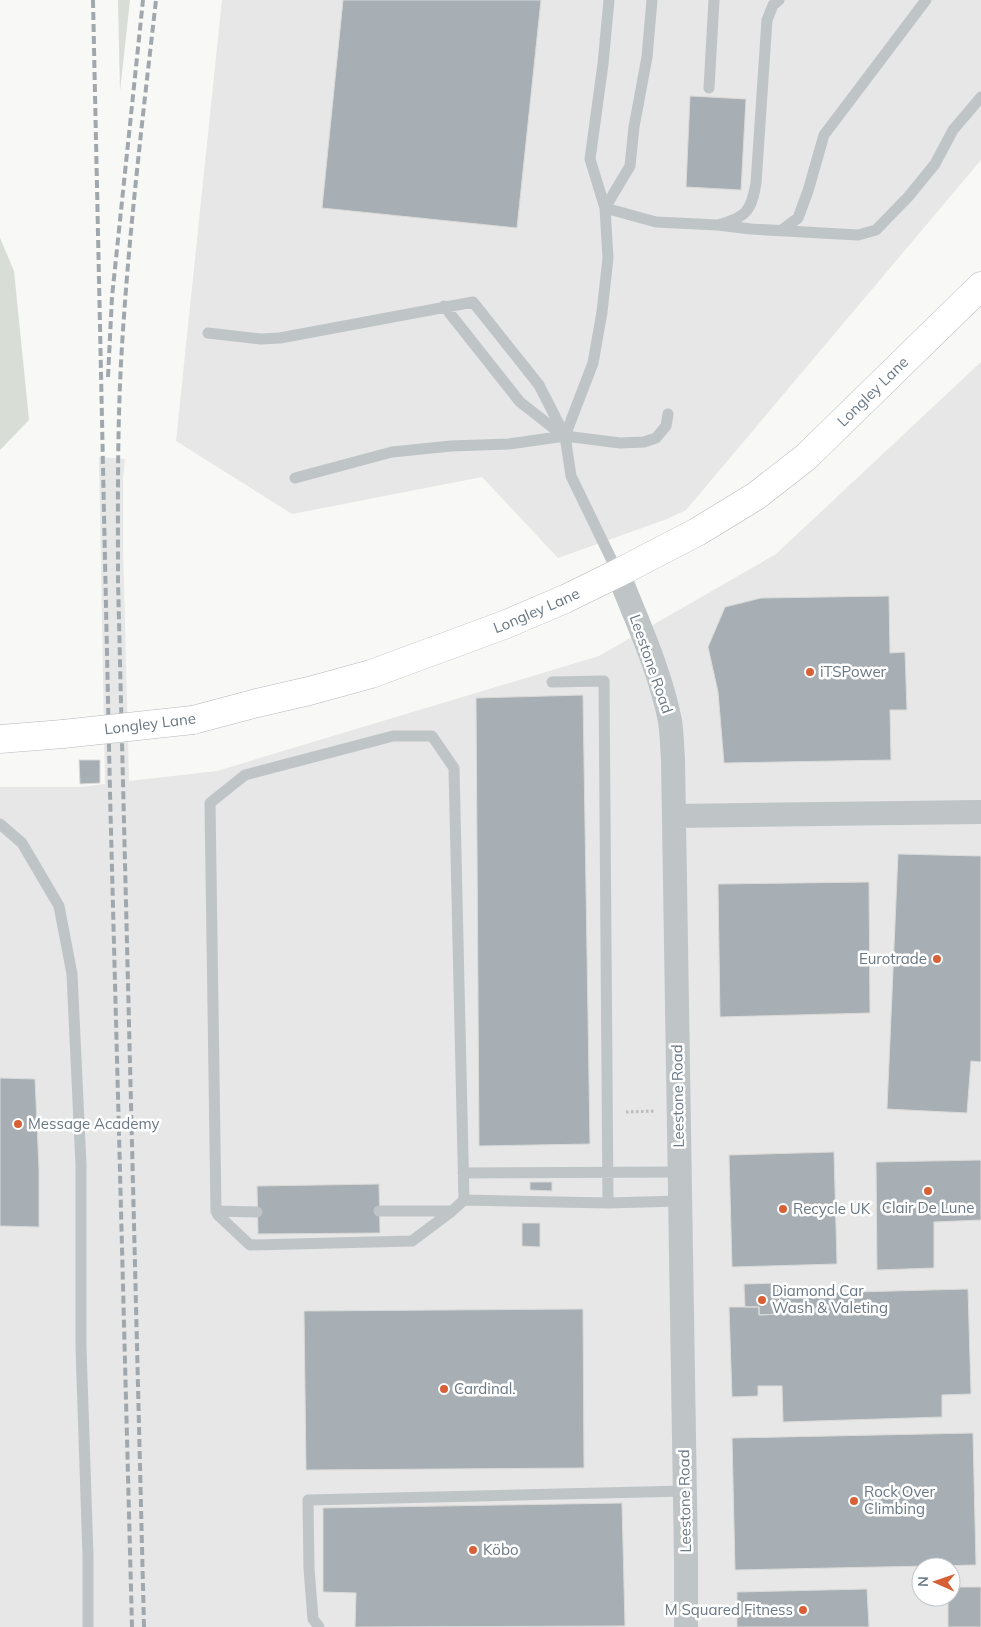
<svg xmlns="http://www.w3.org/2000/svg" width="981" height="1627" viewBox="0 0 981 1627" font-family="Mulish,sans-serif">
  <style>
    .built { fill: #e6e7e6; fill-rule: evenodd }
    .green { fill: #d8ddd5 }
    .building { fill: #a7afb4; stroke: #dadad8 }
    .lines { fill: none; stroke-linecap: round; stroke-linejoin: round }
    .secondary-casing { stroke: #b4b9bd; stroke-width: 29 }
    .path { stroke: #babdbf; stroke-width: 3; stroke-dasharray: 2.5 2.5; stroke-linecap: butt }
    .lane { stroke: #bfc4c7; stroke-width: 11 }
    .street { stroke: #bfc4c7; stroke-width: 24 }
    .secondary { stroke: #fff; stroke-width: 28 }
    .rail { stroke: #a1a8ad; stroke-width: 4; stroke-dasharray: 8 4; stroke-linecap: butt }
    .secondary-bridge-casing { stroke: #b4b9bd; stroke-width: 29; stroke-linecap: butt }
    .secondary-bridge { stroke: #fff; stroke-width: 28 }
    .poi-dot { fill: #d86036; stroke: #fff; stroke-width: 2 }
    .labels { text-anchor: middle; stroke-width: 5; stroke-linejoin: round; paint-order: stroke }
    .street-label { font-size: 15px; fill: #697884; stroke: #fff }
    .poi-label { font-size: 15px; fill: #697884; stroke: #fff; text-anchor: start }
  </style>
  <rect width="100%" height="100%" fill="#f8f8f6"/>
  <path class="built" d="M222,0H981V160L686,510L667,519L558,558L482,477L292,514L176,441Z
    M981,362V1627H0V787H80L105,784L99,457L125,459L123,479V548L129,781L217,771L599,656L776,554ZM921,1567H951V1597H921Z"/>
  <path class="green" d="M118,0H130L120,91Z
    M0,238L14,271L29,420L0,450Z"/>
  <path class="building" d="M343,0H541L517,228L322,208Z
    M690,96L746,99L741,190L686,187Z
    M889,596L890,653L905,652L907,710H890L891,760L724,763L718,692L708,647L725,607L761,598Z
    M583,695L590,1144L479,1146L476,698Z
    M79,760H100V783L80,784Z
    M898,854L981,856V1062L971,1061L967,1113L887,1109Z
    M869,882L870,1013L720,1017L718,884Z
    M0,1078L35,1079L39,1169V1227L0,1226Z
    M834,1152L837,1264L732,1267L729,1155Z
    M981,1160V1220L934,1222V1268L877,1270L876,1162Z
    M530,1182H552V1191L530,1190Z
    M379,1184L380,1233L258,1234L257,1186Z
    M522,1223H540V1247L522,1246Z
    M779,1283L780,1314L759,1315V1307H745L744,1284Z
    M968,1289L971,1394L942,1395V1417L783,1422L782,1386H758V1396L732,1397L729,1307H759V1315L780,1314V1294Z
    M583,1309L584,1468L306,1470L304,1311Z
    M973,1433L976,1565L735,1570L732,1438Z
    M622,1503L625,1626L355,1627L356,1593L323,1592V1508Z
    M951,1587H981V1627H948V1597H951Z
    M867,1589L869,1627H737V1592Z"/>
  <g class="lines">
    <defs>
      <g id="secondary">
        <path id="s1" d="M193,720L257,703L309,691L371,674L504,625L565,599L618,573L697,532L756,496L806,457L981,286"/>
        <path d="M0,739L63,734"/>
      </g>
    </defs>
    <use href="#secondary" class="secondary-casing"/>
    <path class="path" d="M626,1112L655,1111"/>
    <path class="lane" d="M779,0L773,5L767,20L756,183C751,212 746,217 718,225L751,229L858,235L876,230L908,197L935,164L953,130L981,97
      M709,88L714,0
      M605,208L630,166L634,127L647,57L652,0
      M605,208L590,159L603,64L609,0
      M782,230L798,218L808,191L824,135L926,0
      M444,306L520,402L561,434
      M208,333L261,339L280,338L473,302L539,385L565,436
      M295,478L392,452L451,446L509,444L565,436L620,443L644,442L656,438L666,426L668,414
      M618,573L571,476L565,436L593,363L602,312L608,258L605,208L656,222L718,225
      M552,682L604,681L608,1203
      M0,824L22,843L59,906L72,974L81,1165V1348L88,1556V1627
      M463,1173L679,1172
      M464,1200L454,768L432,736H393L245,775L210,803L216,1211L218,1215L250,1245L412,1241L452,1211L464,1200L608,1203L680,1201
      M216,1211L257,1212
      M379,1211H452
      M319,1627L313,1619L309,1569L308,1500L684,1491"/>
    <path class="street" d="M618,573C637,621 660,670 670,721C672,734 672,747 673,759L686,1561V1627
      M675,816L981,812"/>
    <use href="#secondary" class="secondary"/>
    <path class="rail" d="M93,0L110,793L132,1627
      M108,377L112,297L143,0
      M144,1627L118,581C118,503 117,424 122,346C129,231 143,115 156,0"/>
    <defs>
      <path id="secondary-bridge" d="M63,734L193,720"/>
    </defs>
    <use href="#secondary-bridge" class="secondary-bridge-casing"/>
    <use href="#secondary-bridge" class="secondary-bridge"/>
  </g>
  <g class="poi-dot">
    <circle cx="810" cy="672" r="5"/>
    <circle cx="937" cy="959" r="5"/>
    <circle cx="18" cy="1124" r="5"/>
    <circle cx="928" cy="1191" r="5"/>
    <circle cx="783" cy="1209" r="5"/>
    <circle cx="762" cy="1300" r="5"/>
    <circle cx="444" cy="1389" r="5"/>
    <circle cx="854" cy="1501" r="5"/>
    <circle cx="473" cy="1550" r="5"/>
    <circle cx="803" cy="1610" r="5"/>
  </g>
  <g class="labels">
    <g class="street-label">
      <text dy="5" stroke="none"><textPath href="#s1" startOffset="766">Longley Lane</textPath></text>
      <text dy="5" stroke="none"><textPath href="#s1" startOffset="361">Longley Lane</textPath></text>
      <text transform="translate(651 664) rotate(71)" y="5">Leestone Road</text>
      <text transform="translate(150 724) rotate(-7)" y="5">Longley Lane</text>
      <text transform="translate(678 1096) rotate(-91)" y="5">Leestone Road</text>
      <text transform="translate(685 1501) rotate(-91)" y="5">Leestone Road</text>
    </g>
    <g class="poi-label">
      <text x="820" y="677">iTSPower</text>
      <text x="927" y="964" text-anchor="end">Eurotrade</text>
      <text x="28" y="1129">Message Academy</text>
      <text x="928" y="1213" text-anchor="middle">Clair De Lune</text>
      <text x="793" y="1214">Recycle UK</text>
      <text x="772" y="1296">Diamond Car<tspan x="772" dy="17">Wash &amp; Valeting</tspan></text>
      <text x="454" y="1394">Cardinal.</text>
      <text x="864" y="1497">Rock Over<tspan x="864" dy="17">Climbing</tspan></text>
      <text x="483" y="1555">Köbo</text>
      <text x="793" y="1615" text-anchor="end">M Squared Fitness</text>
    </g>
  </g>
  <g transform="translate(936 1582) rotate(272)"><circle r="24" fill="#ffffff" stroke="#c3c9ce"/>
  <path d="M0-4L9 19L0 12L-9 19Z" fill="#d86036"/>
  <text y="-8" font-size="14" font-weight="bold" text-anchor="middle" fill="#697884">N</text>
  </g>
</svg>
